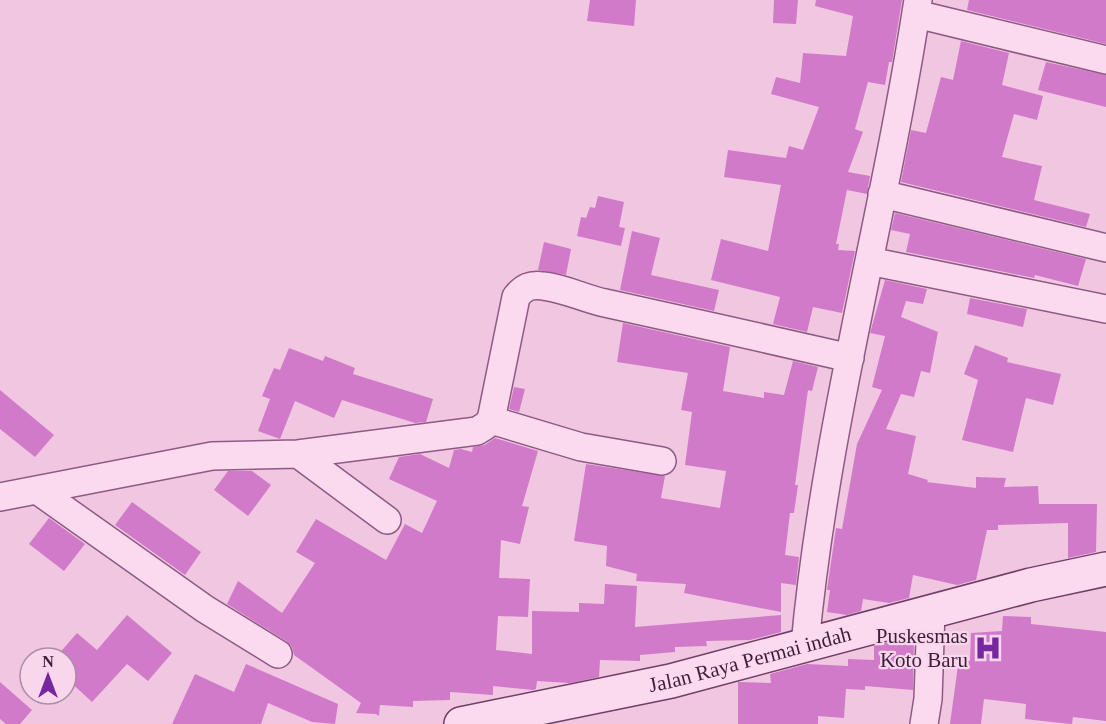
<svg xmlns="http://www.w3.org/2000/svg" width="1106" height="724" viewBox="0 0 1106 724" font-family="Georgia,serif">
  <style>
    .building { fill: #d17aca }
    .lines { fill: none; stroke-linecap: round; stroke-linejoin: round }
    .minor-casing { stroke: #8e5a84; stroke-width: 30 }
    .secondary-casing { stroke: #703e67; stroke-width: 36 }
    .minor { stroke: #fbdaef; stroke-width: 27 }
    .secondary { stroke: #fbdaef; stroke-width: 33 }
    .labels { text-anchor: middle; stroke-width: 4.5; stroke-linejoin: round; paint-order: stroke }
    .poi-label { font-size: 21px; fill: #3d1f39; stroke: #f8d6eb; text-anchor: end }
    .street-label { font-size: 21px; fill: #3d1f39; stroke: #f8d6eb }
  </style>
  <rect width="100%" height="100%" fill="#f1c6e1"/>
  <path class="building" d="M590,0H636L634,26L587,21Z
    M774,0H798L796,24L773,23Z
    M816,0H902L892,62H889L885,85L868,82L855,129L863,132L848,172L870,176L867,194L847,190L836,244H839L838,250L855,251L842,313L813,307L807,332L773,324L780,297L711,280L721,239L768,251L781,185L724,177L728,150L786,158L789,146L803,150L819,107L771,94L776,77L800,83L803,53L846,56L853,16L815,6Z
    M969,0H1106V44L967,10Z
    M961,41L1009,53L1002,85L1043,96L1037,120L1014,114L1002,157L1042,166L1034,200L1090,214L1086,227L901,182L911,130L926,133L941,77L953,80Z
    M1046,62L1106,75V107L1038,90Z
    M598,196L624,202L619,227L625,228L621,246L577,236L581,217L586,218L590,207L595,208Z
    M895,213L1086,259L1078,286L1035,275L1034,278L906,252L910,234L891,230Z
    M632,231L660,238L651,275L719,290L714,311L620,290Z
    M544,242L571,249L566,275L538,270Z
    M885,280L927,289L923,304L906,301L901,317L938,332L930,373L921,371L914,397L901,394L886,429L916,436L908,474L928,480L927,482L976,488V477L1006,478L1004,487L1038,486L1039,504H1097L1096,552L1068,558V523L998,525V530H987L976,580L957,585L913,575L909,598L889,603L863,599L861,611L847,615L827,612L830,590H827L836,528L842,529L857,444L882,390L872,387L885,336L870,333Z
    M970,298L1027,309L1023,327L967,314Z
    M623,323L730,347L723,391L764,398V392L784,395L793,361L818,367L812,391L808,390L795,485H798L794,513H790L785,555L799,557L796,585L781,583V612L684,593L686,584L636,581L637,574L606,566L607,546L574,541L586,464L665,476L661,498L720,508L726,471L685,465L692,412L681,410L688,373L617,362Z
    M975,345L1008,358L1007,362L1061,374L1053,405L1026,398L1013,452L962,440L978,380L964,374Z
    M289,348L323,361L325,356L355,368L353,374L433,399L426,422L415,423L342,400L334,418L295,401L280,439L258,431L270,399L262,396L274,368L280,370Z
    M514,387L525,389L519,412L509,409Z
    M0,390L54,435L35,457L0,429Z
    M495,438L538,451L522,506L529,507L520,544L501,540L499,578L530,579L528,617L498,616L496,650L532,654V611L579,612V603L604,604L605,584L637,586L635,627L781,615V632L750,640L706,641L707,646L675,647V652L640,655V661L600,660L599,677L570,683L537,681L536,689L533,690L493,686V695L450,692V700L413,701V707L380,705L379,716L376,714L356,713L361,703L294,655L292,647L286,641L227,604L238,581L282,613L315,563L296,552L316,519L386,560L405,524L422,533L437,501L389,479L399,457L420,454L449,468L454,450L461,449L472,452L473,447L485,445Z
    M228,471H252L271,485L248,516L214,490Z
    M132,502L201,552L185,575L115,525Z
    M49,518L85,544L64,571L29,544Z
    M127,615L172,653L148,681L127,664L92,702L66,678V658L57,656L77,633L97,650Z
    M1003,616L1031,617V624L1106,632V721L1073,717L1072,724H1070L1025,719L1026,704L984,699L981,724H950L959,658L970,661L971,633L1002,631Z
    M914,635L913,690L865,686V690L846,689L844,718L818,716V724H738V682L771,683L770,674L807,664L848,666V659L874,660V646Z
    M246,664L338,704L335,724L312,722L268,703L261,724H172L195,674L234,692Z
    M0,682L32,710L20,724H6L0,719Z"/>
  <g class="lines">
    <defs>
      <path id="minor" d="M916,14L1106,60
        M882,194L1106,248
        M869,261L1106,309
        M491,420L581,447L662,461
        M298,454L387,520
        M37,490L205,609L278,654
        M0,497L212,456L298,454L477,431L485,426L491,420L516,297C524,287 531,284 543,286C564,288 585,299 605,303C687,321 768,339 850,358
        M805,645C825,427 885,216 918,0
        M924,724L928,699L931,611"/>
      <g id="secondary">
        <path id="s1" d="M461,724L671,681L1031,585L1106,569"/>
      </g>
    </defs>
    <use href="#minor" class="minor-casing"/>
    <use href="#secondary" class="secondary-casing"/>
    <use href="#minor" class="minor"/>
    <use href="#secondary" class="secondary"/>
  </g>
  <defs>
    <symbol id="hospital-bare" viewBox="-9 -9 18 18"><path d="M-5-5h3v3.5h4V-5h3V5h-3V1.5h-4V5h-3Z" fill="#7627a0" stroke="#f8d6eb" stroke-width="2.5" paint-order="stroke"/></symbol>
  </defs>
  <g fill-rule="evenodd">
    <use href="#hospital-bare" x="969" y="629" width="38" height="38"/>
  </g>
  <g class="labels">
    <g class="poi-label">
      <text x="968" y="643">Puskesmas<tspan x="968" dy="24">Koto Baru</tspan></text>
    </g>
    <g class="street-label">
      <text dy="7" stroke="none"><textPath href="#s1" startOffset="296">Jalan Raya Permai indah</textPath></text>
    </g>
  </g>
  <g transform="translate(48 676)"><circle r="28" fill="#f8d6eb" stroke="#ad8da4" stroke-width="1.5"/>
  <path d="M0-4.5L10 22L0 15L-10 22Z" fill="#7627a0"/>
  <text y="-9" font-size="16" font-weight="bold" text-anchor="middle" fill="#3d1f39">N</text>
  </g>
</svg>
